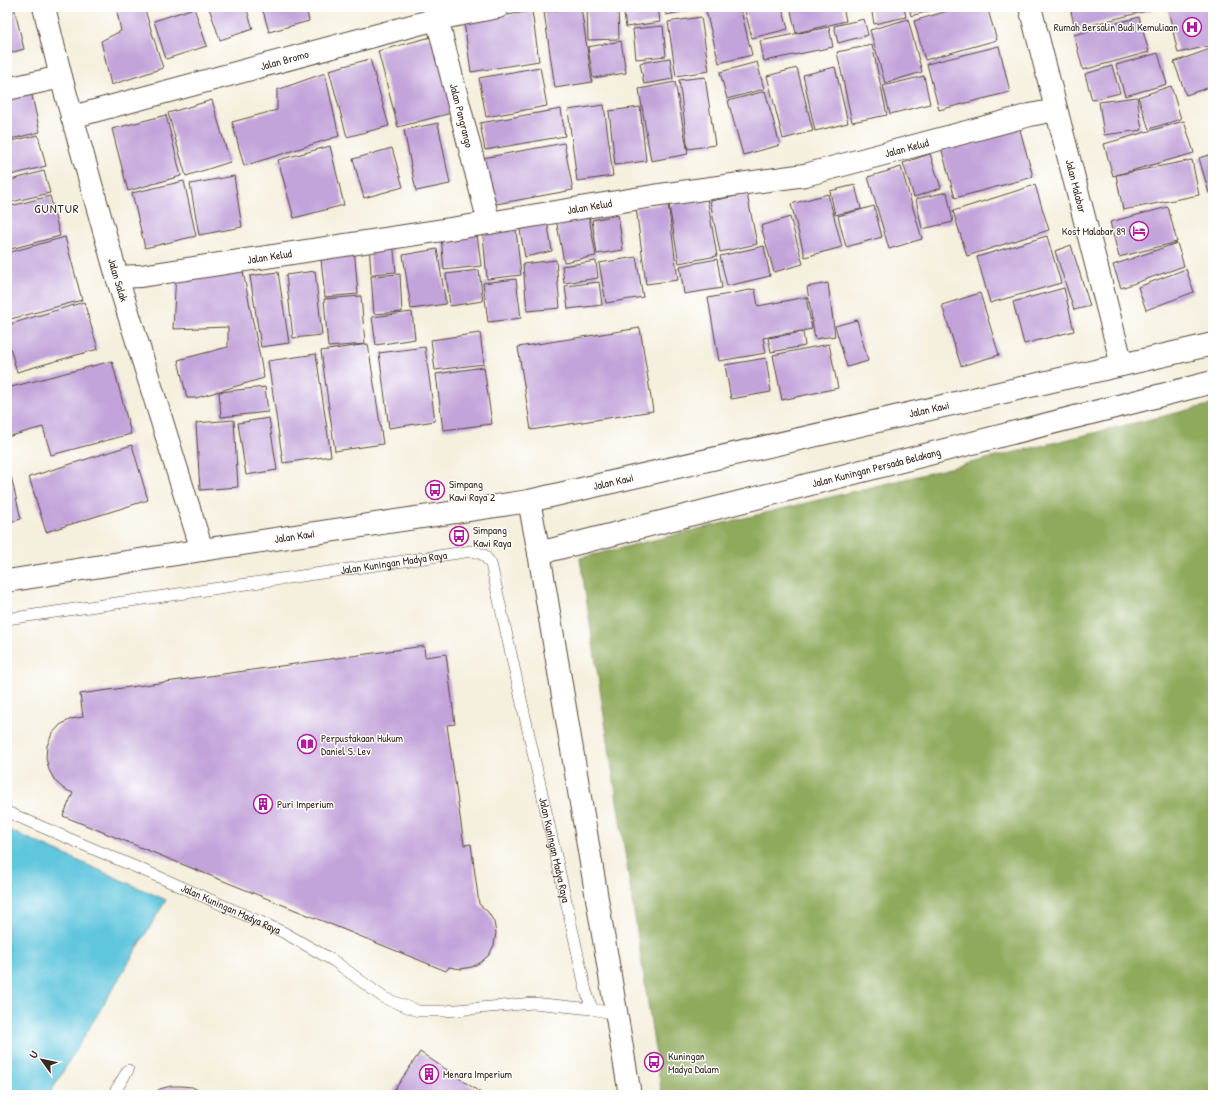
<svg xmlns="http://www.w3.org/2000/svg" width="1220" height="1102" viewBox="0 0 1220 1102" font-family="'Patrick Hand',sans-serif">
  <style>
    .forest { fill: #8faa5b; stroke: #656a3c }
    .water { fill: #61c6de; stroke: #4e787e }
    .building { fill: #c3a4da }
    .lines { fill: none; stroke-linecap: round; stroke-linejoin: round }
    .service-casing { stroke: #57483b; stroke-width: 12 }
    .minor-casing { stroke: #57483b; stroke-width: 24 }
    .tertiary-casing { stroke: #57483b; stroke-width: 24 }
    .service { stroke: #fff; stroke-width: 11 }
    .minor { stroke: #fff; stroke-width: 22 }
    .tertiary { stroke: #fff; stroke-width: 22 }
    .labels { text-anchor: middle; stroke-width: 3; stroke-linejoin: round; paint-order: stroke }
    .poi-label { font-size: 11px; fill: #3b2a1e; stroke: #fff; text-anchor: start }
    .street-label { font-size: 11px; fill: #3b2a1e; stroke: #fff }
    .quarter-label { font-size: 13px; letter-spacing: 1px; fill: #3b2a1e; stroke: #fff }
  </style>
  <rect width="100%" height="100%" fill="#fff"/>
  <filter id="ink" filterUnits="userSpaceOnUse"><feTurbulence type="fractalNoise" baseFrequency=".025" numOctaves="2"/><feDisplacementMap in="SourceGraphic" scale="8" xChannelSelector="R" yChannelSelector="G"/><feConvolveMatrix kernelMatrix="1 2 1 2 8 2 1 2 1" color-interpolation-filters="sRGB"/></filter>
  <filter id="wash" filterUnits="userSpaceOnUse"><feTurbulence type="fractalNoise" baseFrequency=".012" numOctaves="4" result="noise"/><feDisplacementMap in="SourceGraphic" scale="16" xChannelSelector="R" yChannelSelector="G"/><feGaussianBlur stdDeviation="0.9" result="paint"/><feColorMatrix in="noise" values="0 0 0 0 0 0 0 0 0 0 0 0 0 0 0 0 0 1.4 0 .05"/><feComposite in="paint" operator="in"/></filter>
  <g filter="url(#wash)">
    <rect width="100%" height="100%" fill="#f5efdd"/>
    <path class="forest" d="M1213,404V1095H662L580,558Z"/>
    <path class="water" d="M7,829L166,900L49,1095H7Z"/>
    <g id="blocks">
      <path class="building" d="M7,7H14L24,49L7,54Z
        M116,7H144L163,68L111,85L101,41L121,31Z
        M211,7H246L253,29L220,40L209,8Z
        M262,7H306L309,21L269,32Z
        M576,7H581L592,82L555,88L544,12Z
        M587,7H618L619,39L588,40Z
        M623,7H658L660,22L626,27Z
        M664,7H699V8L666,15Z
        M705,7H740L752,55L719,63Z
        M744,7H782L788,29L752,38Z
        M790,7H843L846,21L796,33Z
        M871,7H904L906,17L874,24Z
        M909,7H943L911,16Z
        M961,7H987L997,40L925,60L914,21Z
        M1070,7H1158V8L1075,29Z
        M1178,7H1213V45L1178,53L1168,9Z
        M194,8L207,46L166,59L154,21Z
        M532,11L539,61L471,72L464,22Z
        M701,17L709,71L676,76L668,22Z
        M1139,17L1149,52L1083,70L1074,35Z
        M864,19L868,35L838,43L834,26Z
        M908,19L922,72L885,83L870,30Z
        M663,26L666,56L636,59L633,29Z
        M829,27L833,47L764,61L760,41Z
        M435,36L455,112L398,127L378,51Z
        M621,41L626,73L593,78L588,47Z
        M872,45L887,115L852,122L837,52Z
        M999,46L1010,92L939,110L927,64Z
        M1213,48V86L1186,95L1174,62Z
        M1158,53L1167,84L1125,96L1116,65Z
        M670,58L673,79L644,84L640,63Z
        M370,59L389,126L347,137L329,70Z
        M757,62L764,89L727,99L720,72Z
        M1112,66L1120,93L1092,100L1085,74Z
        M540,67L547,106L486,117L479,78Z
        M835,67L848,123L815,131L803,75Z
        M797,68L813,131L783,139L767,76Z
        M325,73L339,136L244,166L232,122L277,110V90Z
        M924,76L930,104L890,114L883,86Z
        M705,77L715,145L688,149L679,80Z
        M675,82L688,154L651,161L639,89Z
        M1171,86L1181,119L1149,129L1138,97Z
        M31,91L40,132L7,140V97Z
        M765,91L780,145L743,155L728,101Z
        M1137,97L1142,130L1104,135L1099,102Z
        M212,100L230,162L186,176L168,113Z
        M604,105L613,176L577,181L568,110Z
        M640,107L646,161L615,165L609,111Z
        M561,109L565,136L485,150L480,123Z
        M166,115L181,176L128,191L112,129Z
        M1017,119L1033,177L955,198L939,140Z
        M1184,121L1194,153L1113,176L1104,144Z
        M438,123L450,184L416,191L404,130Z
        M38,135L46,166L7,176V142Z
        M564,143L573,190L491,205L483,158Z
        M330,146L344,205L294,218L278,160Z
        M392,148L403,187L364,198L353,159Z
        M930,154L941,188L914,197L903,163Z
        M1213,154V192L1209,193L1199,158Z
        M1192,160L1199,195L1123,210L1116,175Z
        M901,167L922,239L889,249L868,177Z
        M44,171L50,193L7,203V181Z
        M234,176L242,227L199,235L190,184Z
        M184,181L196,236L145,248L132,193Z
        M855,185L861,209L835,215L830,191Z
        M1035,185L1049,230L967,256L953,211Z
        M947,192L953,222L922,229L916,199Z
        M747,194L757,244L720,252L710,201Z
        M828,194L842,247L805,257L791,204Z
        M50,196L60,236L7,250V207Z
        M707,198L717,256L679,263L669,205Z
        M668,203L678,280L646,284L636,208Z
        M874,206L882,237L846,247L838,216Z
        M1168,207L1177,242L1119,257L1110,222Z
        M588,212L596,256L564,262L556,219Z
        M618,215L623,250L597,254L592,220Z
        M790,217L803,264L774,272L761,226Z
        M547,220L552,251L525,257L519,225Z
        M516,230L521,275L487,279L483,234Z
        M477,233L481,266L444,270L441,236Z
        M1047,236L1061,283L990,303L977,257Z
        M65,237L82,300L7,320V253Z
        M393,240L396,272L371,274L369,242Z
        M1177,243L1184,266L1121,288L1113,265Z
        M1071,245L1090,306L1074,310L1055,251Z
        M764,246L770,276L727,286L720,256Z
        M354,247L358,294L325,297L320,250Z
        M437,249L446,304L411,309L403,255Z
        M636,257L643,297L606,303L599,263Z
        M717,259L722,288L684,294L680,266Z
        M556,260L560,308L527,311L523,264Z
        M241,261L264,378L196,398H187L178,360L228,347V327L173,329L176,272Z
        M596,261L598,278L564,283L562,266Z
        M1186,269L1194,292L1146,310L1138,287Z
        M479,270L483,301L450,306L446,274Z
        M315,271L322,335L293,338L286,275Z
        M278,272L289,343L261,347L250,276Z
        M400,274L402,312L374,314L371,276Z
        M516,279L521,318L488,322L483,283Z
        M599,282L602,305L568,309L565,286Z
        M828,283L835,336L815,339L807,287Z
        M1064,288L1074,331L1024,344L1013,302Z
        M755,289L758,306L806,297L812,329L763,338L766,353L719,361L708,298Z
        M980,293L999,355L961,366L942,305Z
        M361,296L365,344L328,347L324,299Z
        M84,302L98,349L17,372L7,337V325Z
        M412,312L415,339L376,345L372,317Z
        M857,320L868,361L847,367L835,326Z
        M640,328L653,411L531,430L518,347Z
        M803,332L805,346L771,352L768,338Z
        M480,333L484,364L435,370L431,340Z
        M368,344L383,444L335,451L321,351Z
        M829,344L838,388L782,400L773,355Z
        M425,347L435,421L389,428L379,353Z
        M316,354L331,456L283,463L268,361Z
        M766,358L771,392L731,399L725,365Z
        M112,361L131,434L51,455L43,427L7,437V388Z
        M484,367L492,424L443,430L436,374Z
        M265,387L268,412L221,417L219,392Z
        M269,418L277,470L246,475L238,423Z
        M234,420L238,487L200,490L196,423Z
        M132,445L148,500L46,532L29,477Z
        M11,476L21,519L7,523V477Z
        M424,646L425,657L446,654L455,724L447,725L464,845L471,844L479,904L488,912L494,922L496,933L494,945L489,955L481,962L472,967L461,969L449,967L446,971L63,816L73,793L64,789L55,781L49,770L46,758L47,746L52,734L60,725L71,719L83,717L80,694Z
        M420,1052L484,1095H391Z
        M171,1086H181L192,1087L209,1095H152L160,1089Z"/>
    </g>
  </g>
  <g filter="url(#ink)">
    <use href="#blocks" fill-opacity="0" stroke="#57483b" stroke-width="1"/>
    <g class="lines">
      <defs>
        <g id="service">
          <path id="s1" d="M7,619L472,551L484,555L491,564L586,991L592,1009L616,1014"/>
          <path id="s2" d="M7,812L166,880L283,932L334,961L384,998L418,1011H446L533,1003L592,1009"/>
          <path d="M113,1095L128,1070"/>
        </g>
        <g id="minor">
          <path id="s3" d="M44,7L61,77L117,277L202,550"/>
          <path id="s4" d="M434,7L489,223"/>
          <path d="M7,89L61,77"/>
          <path id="s5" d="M72,117L437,19L498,7"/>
          <path id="s6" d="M117,277L141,276L489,223L653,196L805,175L1030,115L1056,110"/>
          <path id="s7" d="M539,553L1213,382"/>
          <path id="s8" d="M7,581L202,550L529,501"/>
        </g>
        <g id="tertiary">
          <path id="s9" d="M1030,7L1122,365"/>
          <path id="s10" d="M630,1095L539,553L529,501L1213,344"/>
        </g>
      </defs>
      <use href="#service" class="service-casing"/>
      <use href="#minor" class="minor-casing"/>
      <use href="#tertiary" class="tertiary-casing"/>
      <use href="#service" class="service"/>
      <use href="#minor" class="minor"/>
      <use href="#tertiary" class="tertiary"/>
    </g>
  </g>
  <defs>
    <symbol id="hospital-ring" viewBox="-11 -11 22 22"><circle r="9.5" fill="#fff" stroke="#b5179e" stroke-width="1.5"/><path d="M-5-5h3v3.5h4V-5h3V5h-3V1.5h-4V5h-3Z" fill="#b5179e"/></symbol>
    <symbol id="hotel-ring" viewBox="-11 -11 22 22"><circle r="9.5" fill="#fff" stroke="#b5179e" stroke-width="1.5"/><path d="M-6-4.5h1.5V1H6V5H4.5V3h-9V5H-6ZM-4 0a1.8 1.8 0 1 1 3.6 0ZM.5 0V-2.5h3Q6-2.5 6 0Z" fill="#b5179e"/></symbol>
    <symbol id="bus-ring" viewBox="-11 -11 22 22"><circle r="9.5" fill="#fff" stroke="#b5179e" stroke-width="1.5"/><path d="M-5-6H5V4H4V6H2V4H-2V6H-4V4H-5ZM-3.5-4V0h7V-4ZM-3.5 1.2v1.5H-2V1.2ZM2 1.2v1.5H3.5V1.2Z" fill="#b5179e"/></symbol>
    <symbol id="library-ring" viewBox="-11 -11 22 22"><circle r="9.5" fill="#fff" stroke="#b5179e" stroke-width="1.5"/><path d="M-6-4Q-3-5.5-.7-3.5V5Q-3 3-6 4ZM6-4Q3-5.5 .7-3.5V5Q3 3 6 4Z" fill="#b5179e"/></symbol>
    <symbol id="building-ring" viewBox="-11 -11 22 22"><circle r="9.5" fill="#fff" stroke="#b5179e" stroke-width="1.5"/><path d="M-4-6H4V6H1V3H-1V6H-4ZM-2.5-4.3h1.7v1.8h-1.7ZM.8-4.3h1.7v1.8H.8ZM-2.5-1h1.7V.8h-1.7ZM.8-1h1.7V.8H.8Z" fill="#b5179e"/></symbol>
  </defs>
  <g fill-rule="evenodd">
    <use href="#hospital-ring" x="1181" y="16" width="22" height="22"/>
    <use href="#hotel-ring" x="1128" y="220" width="22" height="22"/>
    <use href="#bus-ring" x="424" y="479" width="22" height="22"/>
    <use href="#bus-ring" x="448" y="525" width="22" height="22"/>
    <use href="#library-ring" x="296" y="733" width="22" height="22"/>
    <use href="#building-ring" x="252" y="793" width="22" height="22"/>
    <use href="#bus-ring" x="643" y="1051" width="22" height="22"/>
    <use href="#building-ring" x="418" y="1063" width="22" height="22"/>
  </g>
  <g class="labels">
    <g class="poi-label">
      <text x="1178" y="31" text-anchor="end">Rumah Bersalin Budi Kemuliaan</text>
      <text x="1125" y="235" text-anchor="end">Kost Malabar 89</text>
      <text x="449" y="488">Simpang<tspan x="449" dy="13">Kawi Raya 2</tspan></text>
      <text x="473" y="534">Simpang<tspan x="473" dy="13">Kawi Raya</tspan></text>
      <text x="321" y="742">Perpustakaan Hukum<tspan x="321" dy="13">Daniel S. Lev</tspan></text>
      <text x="277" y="808">Puri Imperium</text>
      <text x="668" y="1060">Kuningan<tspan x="668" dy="13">Madya Dalam</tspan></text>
      <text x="443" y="1078">Menara Imperium</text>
    </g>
    <g class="street-label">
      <text dy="4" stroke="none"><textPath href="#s5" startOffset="220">Jalan Bromo</textPath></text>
      <text dy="4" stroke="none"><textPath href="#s4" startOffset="112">Jalan Pangrango</textPath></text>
      <text dy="4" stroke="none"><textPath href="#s6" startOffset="801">Jalan Kelud</textPath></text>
      <text dy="4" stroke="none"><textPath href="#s9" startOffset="185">Jalan Malabar</textPath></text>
      <text dy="4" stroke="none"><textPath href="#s6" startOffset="478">Jalan Kelud</textPath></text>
      <text dy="4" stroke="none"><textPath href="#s6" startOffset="154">Jalan Kelud</textPath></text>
      <text dy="4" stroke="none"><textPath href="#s3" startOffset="283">Jalan Salak</textPath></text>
      <text dy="4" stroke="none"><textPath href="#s10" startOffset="1013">Jalan Kawi</textPath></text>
      <text dy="4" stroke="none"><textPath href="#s7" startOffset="348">Jalan Kuningan Persada Belakang</textPath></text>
      <text dy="4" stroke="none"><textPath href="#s10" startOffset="689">Jalan Kawi</textPath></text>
      <text dy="4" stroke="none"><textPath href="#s8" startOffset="291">Jalan Kawi</textPath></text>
      <text dy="4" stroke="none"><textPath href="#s1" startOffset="391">Jalan Kuningan Madya Raya</textPath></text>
      <text dy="4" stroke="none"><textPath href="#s1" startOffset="787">Jalan Kuningan Madya Raya</textPath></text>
      <text dy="4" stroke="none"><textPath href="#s2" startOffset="244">Jalan Kuningan Madya Raya</textPath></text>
    </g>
    <g class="quarter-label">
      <text x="57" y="213">GUNTUR</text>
    </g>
  </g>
  <rect width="1220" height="1102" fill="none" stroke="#fff" stroke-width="24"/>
  <g transform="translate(42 1060) rotate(303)" stroke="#ffffff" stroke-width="3" paint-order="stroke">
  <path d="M0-3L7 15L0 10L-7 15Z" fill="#3b2a1e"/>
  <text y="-6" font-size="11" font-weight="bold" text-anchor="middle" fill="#3b2a1e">U</text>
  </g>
</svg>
